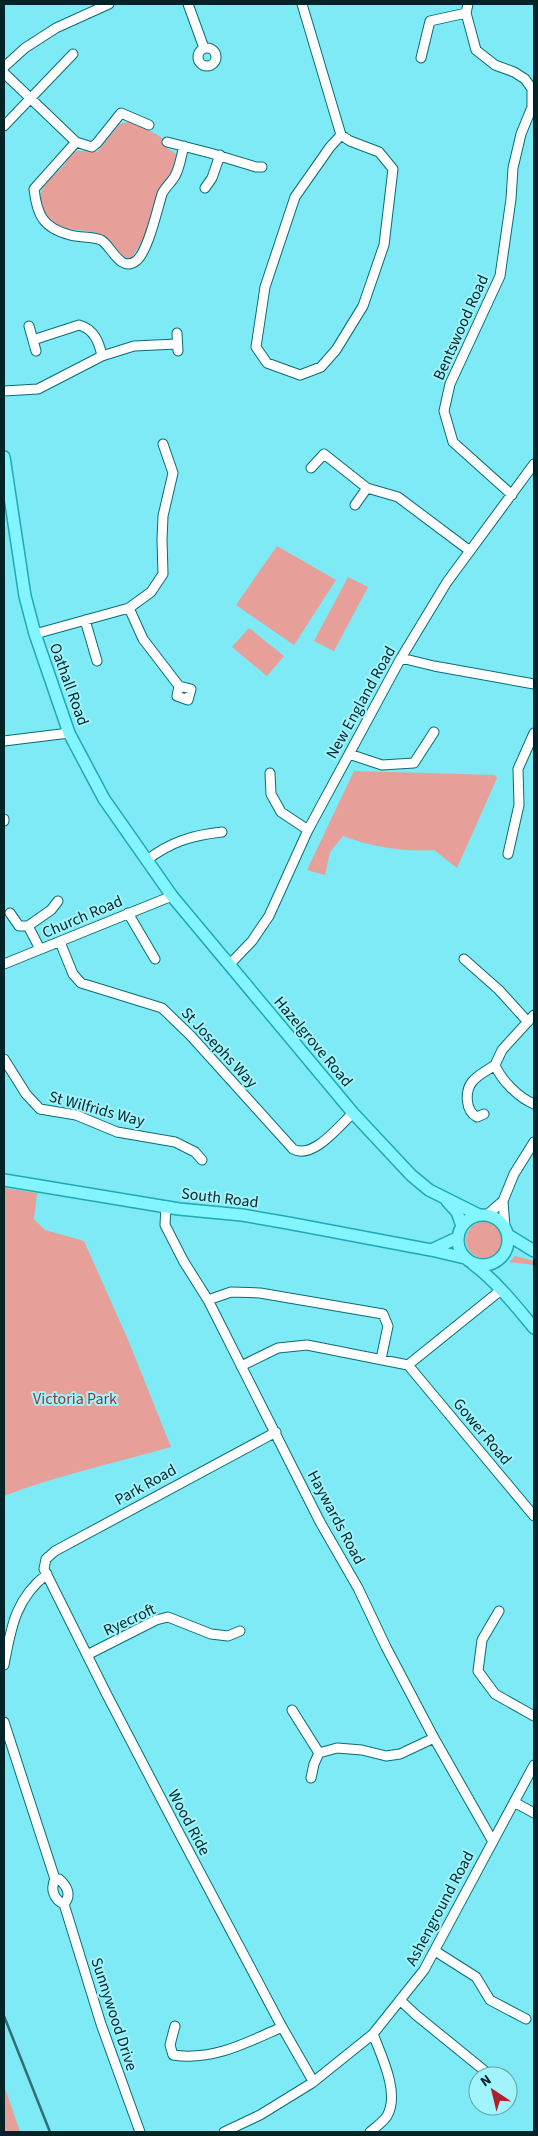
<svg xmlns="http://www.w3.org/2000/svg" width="538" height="2136" viewBox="0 0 538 2136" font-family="'Source Sans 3',sans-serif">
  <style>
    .green { fill: #e79f9a }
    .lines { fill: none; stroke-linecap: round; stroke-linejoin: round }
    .minor-casing { stroke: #096d75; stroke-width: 11 }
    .major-casing { stroke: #20a8b3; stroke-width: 14 }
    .minor { stroke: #fff; stroke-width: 9 }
    .major { stroke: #83f5fe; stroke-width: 11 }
    .rail { stroke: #2f6f75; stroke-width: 2.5 }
    .labels { text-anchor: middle; stroke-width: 4; stroke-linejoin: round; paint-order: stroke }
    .street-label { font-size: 16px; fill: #002427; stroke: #a1f4fc }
    .park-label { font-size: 16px; fill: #903635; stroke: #a1f4fc }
  </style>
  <rect width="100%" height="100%" fill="#7deaf5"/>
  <path class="green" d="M131,121L161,137L167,148L176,154L175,166L159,191L144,238L131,259C117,256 111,240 98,234C81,226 56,235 44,217C42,214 41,209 41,206C36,186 53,178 64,165C68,160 71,152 77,151C83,150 91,152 97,152L120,124Z
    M277,546L336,580L294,645L236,605Z
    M348,577L368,587L334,651L314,641Z
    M249,628L284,656L267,676L232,647Z
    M354,771L495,775L497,778L457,868L434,850C403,852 372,847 343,836L330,852L325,875L307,870Z
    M4,1188L37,1193L34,1219L45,1230L84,1241L129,1342L171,1447C115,1463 58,1475 4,1496Z
    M466 1240a18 18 0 1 1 36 0a18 18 0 1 1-36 0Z
    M515,1256L534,1261V1265L509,1262Z
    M4,2085L20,2132H4Z"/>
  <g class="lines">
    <defs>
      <path id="minor" d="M188,4L204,48
        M302,4L341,135L350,141L379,152L393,169L384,245L363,306L336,350L321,367L300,375L267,363L256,347L265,287L295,197L330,147L341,135
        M468,4L466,13L476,50L495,65L514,72L525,79L532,89
        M198 57a9 9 0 1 1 18 0a9 9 0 1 1-18 0Z
        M421,58L430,21L466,13
        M4,67L25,48L56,28L109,4
        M4,73L76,142L92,147L97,143L121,113L149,125
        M4,126L73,54
        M76,142L34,189C37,215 43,228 70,235C80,238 91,236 101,240C111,245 120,273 136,261C148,252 157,210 162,194C165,187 172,182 175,176C180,167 181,156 184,146
        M167,142L210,153L256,167H262
        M205,188L212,178L220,155
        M29,326L36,351
        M177,333L178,351
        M33,340L79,325C94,329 99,342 102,356
        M4,391L38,389L102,356L134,346L177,344
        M311,468L324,454L367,488L398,497L470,551
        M512,495L453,442L444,411L450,384L500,276L511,199L513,168L521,134L532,107V89
        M355,505L367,488
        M129,608L143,639L179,686
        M85,620L97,661
        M35,634L129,608L151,592L163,574L162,540L163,516L173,473L163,444
        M401,658L434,666L534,684
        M179,686L191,689L188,700L177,696Z
        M4,741L69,733
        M349,754L382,765L414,763L434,732
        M270,773L271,794L281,812L308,830
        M4,819V821
        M508,854L519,805L518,769L534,733
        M147,860C170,842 193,835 222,832
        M10,913L19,926H28
        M128,913L155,959
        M60,942L73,974L81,983L162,1008L191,1036L293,1149C313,1160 339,1126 353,1113
        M40,949L28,926L51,910L58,901
        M464,959L499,990L528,1022
        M4,964L172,896
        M230,964L252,941L269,916L308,830L401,658L447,582L534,464
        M4,1059L26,1094L40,1109L76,1115L117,1132L175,1142L195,1152L202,1160
        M495,1065L502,1050L534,1015
        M495,1065C501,1080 519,1098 534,1104
        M484,1114L477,1117C465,1111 465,1091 472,1082C477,1075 488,1070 495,1065
        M166,1206L165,1225L184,1262L208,1300L320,1522L358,1588L386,1647L434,1738L492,1840
        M487,1215L503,1201
        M505,1228L503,1201L514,1174L534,1142
        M208,1300L231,1292L260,1293L383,1314L388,1326L381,1359
        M408,1365L501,1290
        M241,1366L278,1348L307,1345L408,1365L534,1516
        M276,1432L55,1551L46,1559L44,1569L107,1695L177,1829L282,2027L313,2081
        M499,1611L482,1640L478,1671L495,1694L534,1716
        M87,1655L156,1620L168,1617L211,1634L228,1636L240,1631
        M4,1665C11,1628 15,1599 47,1574
        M292,1710L319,1753L314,1764L311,1778
        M4,1722L55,1879
        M319,1753L337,1748L362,1750L386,1756L400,1754L434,1738
        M514,1802L534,1813
        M64,1904C72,1895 67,1886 59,1879H55C50,1889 54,1900 64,1904L101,2024L140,2132
        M435,1951L476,1977L490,2000L526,2019
        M401,2001L416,2015L491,2076
        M175,2026L170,2045L173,2055C213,2061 246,2043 282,2027
        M224,2132L260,2115L312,2083L373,2034L424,1970L534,1765
        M370,2132C375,2128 383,2122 387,2116C400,2094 382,2057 373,2034"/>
      <path id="major" d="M4,457L25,596L35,634L69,733L104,799L172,896L353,1113L411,1175L429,1190L479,1215
        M4,1180L179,1209L242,1215L288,1223L431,1250L465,1258
        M447,1201L457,1212L462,1226
        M458 1240a25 25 0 1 1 50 0a25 25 0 1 1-50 0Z
        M508,1235L534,1251
        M431,1250L457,1238
        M473,1264C497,1282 515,1305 534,1328"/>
    </defs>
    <use href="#minor" class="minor-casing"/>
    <use href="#major" class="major-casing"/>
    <use href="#minor" class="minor"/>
    <use href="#major" class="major"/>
    <path class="rail" d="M4,2016L50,2132"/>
  </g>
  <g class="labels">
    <g class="street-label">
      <text transform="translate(460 327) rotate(-66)" y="6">Bentswood Road</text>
      <text transform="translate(70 684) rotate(70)" y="6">Oathall Road</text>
      <text transform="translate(360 702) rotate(-61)" y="6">New England Road</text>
      <text transform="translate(82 916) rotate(-23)" y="6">Church Road</text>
      <text transform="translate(314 1041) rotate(50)" y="6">Hazelgrove Road</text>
      <text transform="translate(220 1047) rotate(47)" y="6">St Josephs Way</text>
      <text transform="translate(97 1108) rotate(15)" y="6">St Wilfrids Way</text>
      <text transform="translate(220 1197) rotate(7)" y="6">South Road</text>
      <text transform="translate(483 1431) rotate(50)" y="6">Gower Road</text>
      <text transform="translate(145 1484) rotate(-29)" y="6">Park Road</text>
      <text transform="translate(337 1517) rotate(62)" y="6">Haywards Road</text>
      <text transform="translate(129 1619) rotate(-25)" y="6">Ryecroft</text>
      <text transform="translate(190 1822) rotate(62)" y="6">Wood Ride</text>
      <text transform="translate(439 1908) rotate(-62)" y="6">Ashenground Road</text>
      <text transform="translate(115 2014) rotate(72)" y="6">Sunnywood Drive</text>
    </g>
    <g class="park-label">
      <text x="75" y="1404">Victoria Park</text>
    </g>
  </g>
  <rect width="538" height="2136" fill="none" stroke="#002427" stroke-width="10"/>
  <g transform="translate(493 2091) rotate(325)"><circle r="24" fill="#a1f4fc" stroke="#61a1a7"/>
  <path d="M0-4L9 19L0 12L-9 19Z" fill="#b01e29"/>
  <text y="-8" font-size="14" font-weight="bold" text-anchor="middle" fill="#002427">N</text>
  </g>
</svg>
